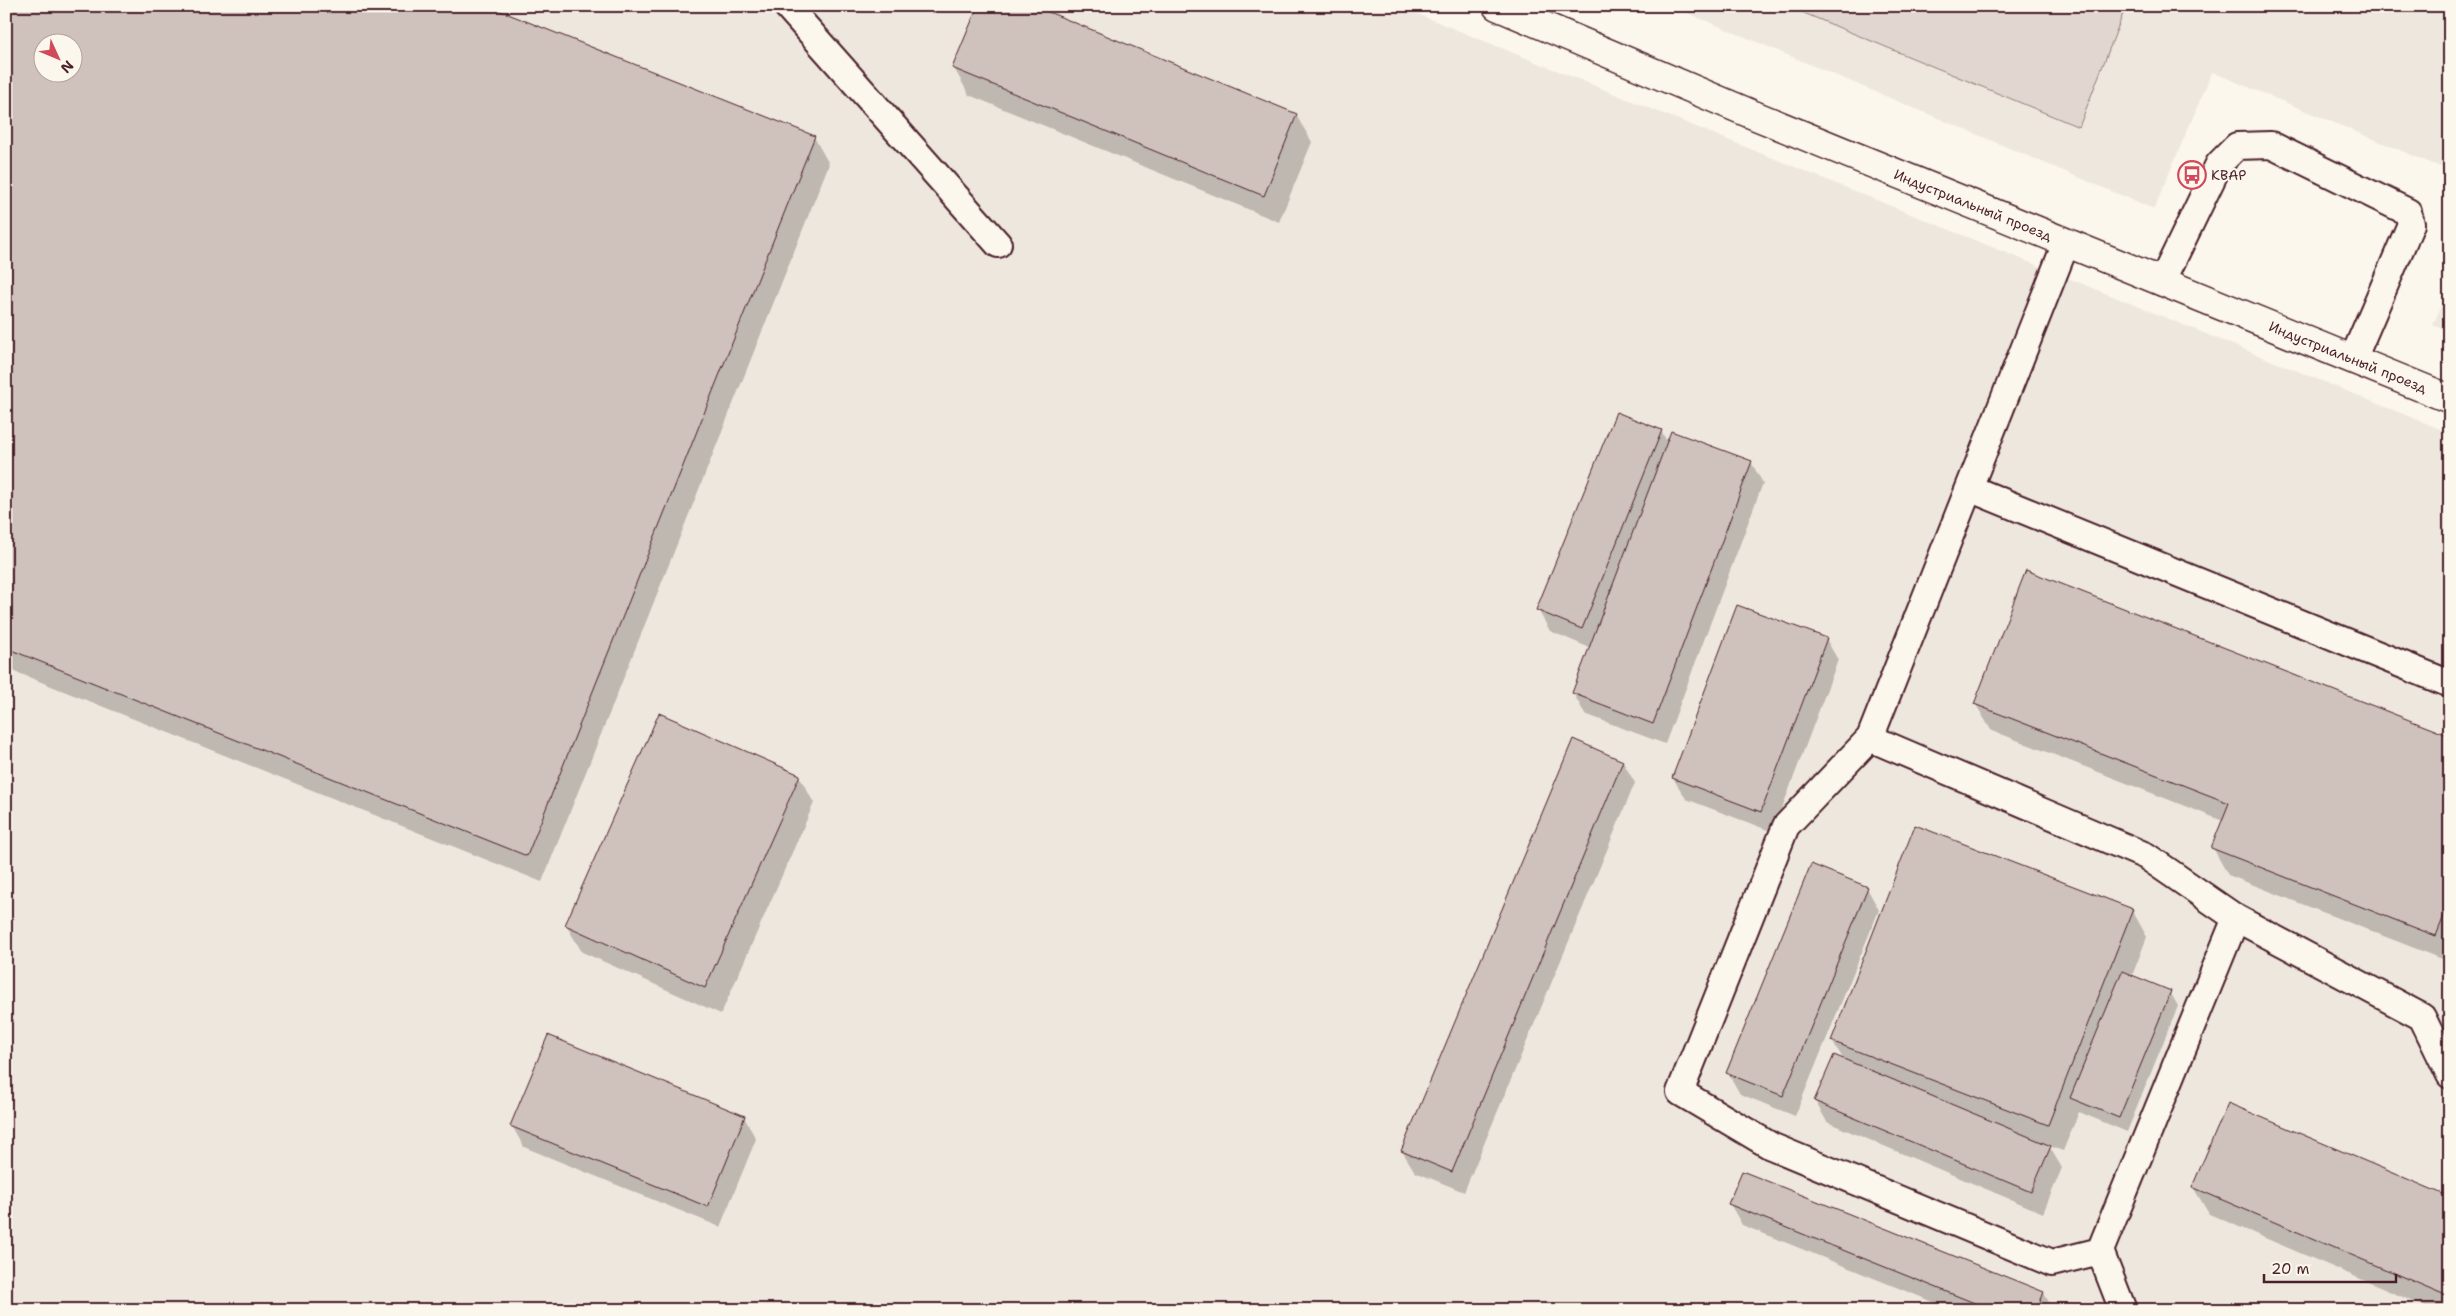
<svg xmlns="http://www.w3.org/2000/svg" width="2456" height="1316" viewBox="0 0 2456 1316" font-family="'Shantell Sans',sans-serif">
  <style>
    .built { fill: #eee7de; fill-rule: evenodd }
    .green { fill: #e2d7d0; stroke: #967b7e }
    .shadow { fill: #0003; fill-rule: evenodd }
    .building { fill: #cfc2bc; stroke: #4a1f2b; fill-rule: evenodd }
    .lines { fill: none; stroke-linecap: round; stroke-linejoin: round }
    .service-casing { stroke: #4a1f2b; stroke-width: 30 }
    .minor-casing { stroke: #4a1f2b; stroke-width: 31 }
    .service { stroke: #fbf7ec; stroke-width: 26 }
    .minor { stroke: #fbf7ec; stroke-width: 28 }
    .labels { text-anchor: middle; stroke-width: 4; stroke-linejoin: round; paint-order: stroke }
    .poi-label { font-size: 14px; fill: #4a1f2b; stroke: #fbf7ec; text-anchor: start }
    .street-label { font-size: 14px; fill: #4a1f2b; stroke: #fbf7ec }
  </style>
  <rect width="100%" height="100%" fill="#fbf7ec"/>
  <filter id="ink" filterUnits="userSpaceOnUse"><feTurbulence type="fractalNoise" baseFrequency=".02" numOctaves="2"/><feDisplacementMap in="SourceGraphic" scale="10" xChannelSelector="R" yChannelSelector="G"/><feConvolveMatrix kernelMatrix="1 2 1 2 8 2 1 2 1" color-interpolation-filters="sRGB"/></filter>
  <g filter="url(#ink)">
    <path class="built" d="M6,6H1398L2450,433V1310H6ZM42,42H72V72H42Z
      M1671,6H2450V171L2212,72L2154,209Z
      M2450,286V332L2433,325Z"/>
    <path class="green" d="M1787,6H2126L2079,127Z"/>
    <path class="shadow" d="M6,6L814,137L829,164L542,882L6,668ZM42,42H72V72H42Z
      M954,68L1296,115L1312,142L1279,222L969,95Z
      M1661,431L1668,443L1751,462L1763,483L1665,744L1585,714L1573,693L1590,648L1550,631L1538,610Z
      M1826,639L1838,660L1773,832L1686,799L1673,778Z
      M1975,703L2450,737V962L2228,875L2213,848L2223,821L1991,730Z
      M1623,762L1635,783L1464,1192L1415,1172L1402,1151Z
      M799,776L814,803L721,1014L582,952L566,925Z
      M1867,888L1879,910L1795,1116L1740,1094L1728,1073Z
      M2132,910L2147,937L2132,976L2170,992L2178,1006L2127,1132L2079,1112L2063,1151L2049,1146L2062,1168L2043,1213L1827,1122L1815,1101L1844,1060L1832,1041Z
      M744,1117L756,1139L720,1227L524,1147L512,1126Z
      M2193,1187L2450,1199V1310H2433L2209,1214Z
      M1730,1204L2044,1293L2053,1310H1953L1742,1225Z"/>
    <path class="building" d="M6,6H488L815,136L527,856L6,648ZM42,42H72V72H42Z
      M978,6H1034L1297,114L1264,196L952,68Z
      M1616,412L1662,430L1582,629L1536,610Z
      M1671,431L1752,461L1653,724L1572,693Z
      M2026,570L2450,736V901L2436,936L2211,848L2229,803L1974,704Z
      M1737,605L1827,638L1761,812L1672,778Z
      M659,713L800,775L705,988L565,925Z
      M1573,739L1623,761L1452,1172L1401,1151Z
      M1915,825L2133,909L2048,1125L1831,1041Z
      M1811,864L1868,887L1783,1096L1726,1073Z
      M2122,971L2171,991L2119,1118L2070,1098Z
      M548,1035L745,1116L708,1207L510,1126Z
      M1834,1055L2051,1146L2031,1192L1814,1101Z
      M2228,1103L2450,1197V1297L2192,1187Z
      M1742,1171L2044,1292L2037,1310H1992L1728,1204Z"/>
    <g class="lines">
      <defs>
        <path id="service" d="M787,6L998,244
          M2066,243L1870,738L1786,826L1680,1092L1771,1146L2052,1263L2100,1251
          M2162,282L2219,164L2237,146L2271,145L2408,212L2411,224L2353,359
          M1969,488L2450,684
          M1870,738L2146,856L2236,918L2100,1251L2123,1310
          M2236,918L2422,1017L2450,1075"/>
        <path id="minor" d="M1497,6L1756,116L2450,399"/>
      </defs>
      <use href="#service" class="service-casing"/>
      <use href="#minor" class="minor-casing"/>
      <use href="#service" class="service"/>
      <use href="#minor" class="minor"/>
    </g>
  </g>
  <defs>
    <symbol id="bus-ring" viewBox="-11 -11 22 22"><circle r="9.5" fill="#fbf7ec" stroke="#d1495b" stroke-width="1.5"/><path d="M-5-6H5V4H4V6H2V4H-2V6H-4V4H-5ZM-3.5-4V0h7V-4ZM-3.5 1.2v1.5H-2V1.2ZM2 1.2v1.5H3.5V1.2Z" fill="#d1495b"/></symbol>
  </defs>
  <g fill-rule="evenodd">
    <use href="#bus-ring" x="2176" y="159" width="32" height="32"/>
  </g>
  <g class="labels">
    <g class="poi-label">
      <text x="2211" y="180">КВАР</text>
    </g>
    <g class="street-label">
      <text transform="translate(1973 205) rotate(22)" y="5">Индустриальный проезд</text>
      <text transform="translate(2348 357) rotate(22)" y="5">Индустриальный проезд</text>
    </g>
  </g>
  <rect width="2456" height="1316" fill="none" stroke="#fbf7ec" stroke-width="25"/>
  <rect x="12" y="12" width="2431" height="1291" fill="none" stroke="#4a1f2b" stroke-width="2" filter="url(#ink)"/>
  <g transform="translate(58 58) rotate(134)"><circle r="24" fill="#fbf7ec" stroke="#b4a19f"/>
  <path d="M0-4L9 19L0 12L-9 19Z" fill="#d1495b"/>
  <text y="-8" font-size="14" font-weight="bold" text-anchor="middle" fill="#4a1f2b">N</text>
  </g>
  <path d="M2264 1274v8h132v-8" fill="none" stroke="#4a1f2b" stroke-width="2.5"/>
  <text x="2271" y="1274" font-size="15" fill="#4a1f2b" stroke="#fbf7ec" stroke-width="4" paint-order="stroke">20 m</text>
</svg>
